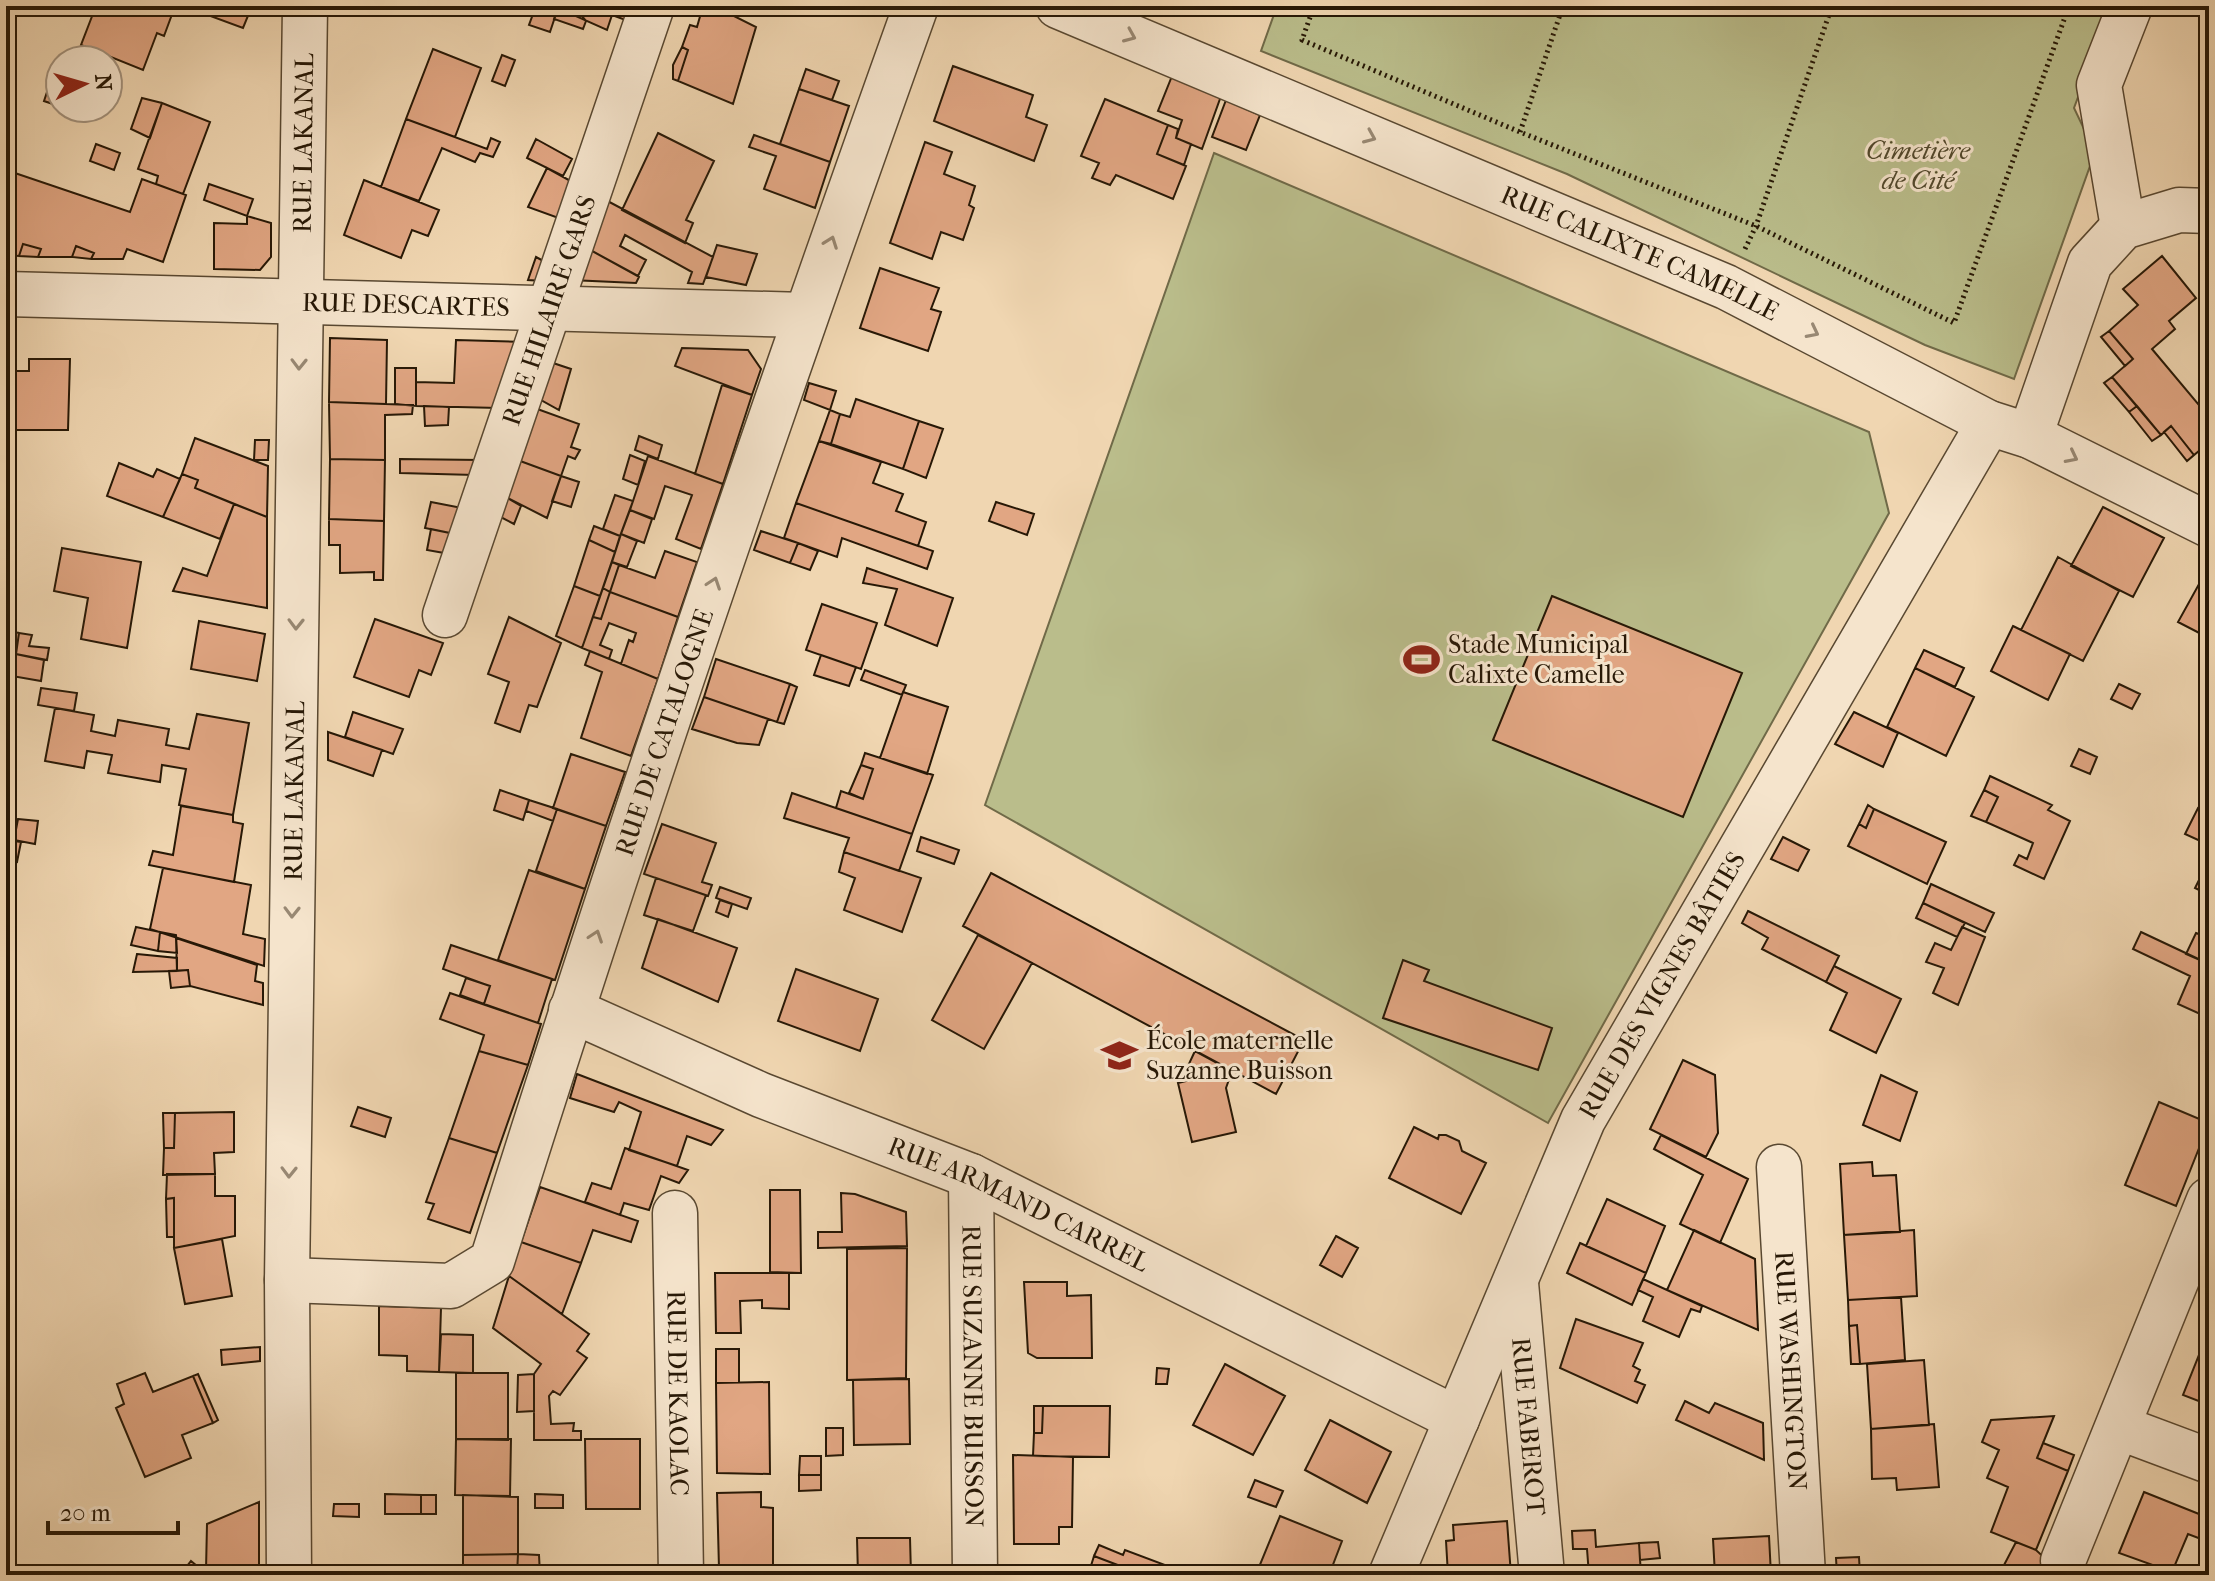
<svg xmlns="http://www.w3.org/2000/svg" width="2215" height="1581" viewBox="0 0 2215 1581" font-family="'IM FELL French Canon',serif">
  <style>
    .green { fill: #babd8b; stroke: #706a48; stroke-width: 2 }
    .building { fill: #e1a683; stroke: #271806; stroke-width: 2 }
    .lines { fill: none; stroke-linecap: round; stroke-linejoin: round }
    .minor-casing { stroke: #594831; stroke-width: 47 }
    .path { stroke: #271806; stroke-width: 5; stroke-dasharray: 2 4; stroke-linecap: butt }
    .minor { stroke: #f5e4cc; stroke-width: 44 }
    .oneway { stroke: #988873 }
    .labels { text-anchor: middle; stroke-width: 6; stroke-linejoin: round; paint-order: stroke }
    .street-label { font-size: 26px; fill: #271806; stroke: #f5e4cc }
    .park-label { font-size: 26px; font-style: italic; fill: #534a2e; stroke: #f5e4cc }
    .poi-label { font-size: 26px; fill: #271806; stroke: #f5e4cc; text-anchor: start }
  </style>
  <rect width="100%" height="100%" fill="#f0d6b1"/>
  <filter id="stains"><feTurbulence type="fractalNoise" baseFrequency=".0025" numOctaves="4"/><feColorMatrix values="0 0 0 0 .2 0 0 0 0 .09 0 0 0 0 .02 0 0 0 .5 -.17"/></filter>
  <radialGradient id="worn" r=".72"><stop offset=".6" stop-color="#630" stop-opacity="0"/><stop offset="1" stop-color="#630" stop-opacity=".3"/></radialGradient>
  <path class="green" d="M1277,6H2112L2074,108L2095,152L2014,379L1925,345L1567,174L1261,51Z
    M1214,153L1869,432L1889,513L1548,1123L985,805Z"/>
  <path class="building" d="M96,6L174,9L164,36L157,33L143,70L81,45Z
    M196,6H252L243,28L194,10Z
    M536,6H636L631,22L612,15L607,30L558,8L550,32L529,25Z
    M703,6H714L756,27L733,104L678,81L688,50L682,47L690,25L697,27Z
    M558,8L582,16L586,21L583,29L554,19Z
    M682,47L688,50L678,81L673,79V65Z
    M433,49L481,68L455,137L406,119Z
    M502,55L515,60L505,86L492,81Z
    M56,65L60,67L59,106L44,101Z
    M953,66L1033,95L1026,117L1047,125L1034,161L934,121Z
    M806,69L839,81L832,100L799,89Z
    M1172,76L1221,96L1202,149L1176,138L1182,120L1158,111Z
    M799,89L849,106L830,162L780,144Z
    M142,98L162,103L150,138L131,129Z
    M1105,99L1168,125L1157,154L1186,166L1173,199L1116,175L1110,185L1092,178L1099,163L1081,156Z
    M1226,100L1260,115L1246,150L1212,137Z
    M162,103L210,122L183,194L156,184L158,176L138,169Z
    M406,119L487,149L491,138L500,142L493,157L480,153L475,162L442,148L419,201L381,187Z
    M1168,125L1178,129L1176,138L1191,144L1184,165L1157,154Z
    M658,133L714,161L686,220L693,223L685,243L622,210Z
    M754,135L830,162L815,208L764,189L776,156L749,147Z
    M536,139L572,159L563,176L527,158Z
    M925,142L952,152L944,174L975,186L969,205L974,208L963,240L941,232L932,259L890,243Z
    M96,144L120,153L114,170L90,161Z
    M547,168L576,184L564,220L528,207Z
    M6,170L130,212L142,179L186,195L163,262L127,249L123,259H91L94,253L76,246L72,257H38L41,249L23,244L19,256L6,255Z
    M364,180L439,210L428,236L412,230L401,258L344,235Z
    M209,184L253,199L247,216L204,200Z
    M600,197L713,257L703,284L688,283L692,272L625,235L620,246L646,260L638,276L583,246Z
    M247,216L271,223V257L260,270L214,269V223L247,224Z
    M23,244L41,249L38,257L19,256Z
    M717,245L757,254L746,285L706,277Z
    M76,246L94,253L91,259L72,257Z
    M583,246L639,277L636,283L571,280Z
    M2162,256L2196,298L2169,321L2175,329L2152,349L2198,404L2209,396V451L2205,446L2194,455L2171,426L2161,435L2112,377L2133,359L2109,331L2138,305L2123,289Z
    M536,257L549,264L543,281L528,280Z
    M880,268L939,288L931,309L941,312L928,351L860,328Z
    M2109,331L2133,359L2125,366L2101,337Z
    M330,338L387,340L386,404L329,402Z
    M456,340L524,342L499,408L416,406V382L454,383Z
    M682,348L748,350L761,369L752,395L675,366Z
    M29,359H70L68,430H6V371H29Z
    M544,360L571,369L559,410L532,395Z
    M395,368H416V406L395,404Z
    M2112,377L2137,406L2129,412L2104,383Z
    M809,383L836,391L830,410L804,400Z
    M722,385L752,395L723,484L695,474Z
    M856,399L919,421L903,469L831,444L840,414L850,417Z
    M329,402L413,405L412,414L385,415V460L330,459Z
    M424,406L449,407L448,425L425,426Z
    M529,406L579,424L571,447L580,450L575,459L568,456L561,476L512,458Z
    M2137,406L2161,435L2152,441L2129,412Z
    M830,410L840,414L831,444L819,441Z
    M919,421L943,429L926,478L903,469Z
    M2171,426L2194,455L2187,461L2164,432Z
    M639,436L662,445L658,459L635,450Z
    M195,438L268,466L267,517L195,488L198,480L182,474Z
    M255,440H269L268,460H254Z
    M819,441L881,462L873,483L903,494L896,511L926,522L918,546L796,503Z
    M630,455L645,461L638,485L623,479Z
    M648,456L723,484L701,549L676,539L692,495L665,486L654,519L630,510Z
    M512,458L561,476L547,518L500,494Z
    M330,459L385,460L384,521L329,519Z
    M400,459L480,460L475,475L400,473Z
    M119,463L153,477L157,469L180,479L163,517L107,496Z
    M182,474L198,480L195,488L234,504L220,539L163,517Z
    M561,476L579,482L571,507L552,501Z
    M499,493L521,506L514,524L491,512Z
    M615,495L633,501L620,536L603,529Z
    M431,502L462,508L455,534L425,528Z
    M996,502L1034,514L1027,535L989,521Z
    M796,503L933,551L927,569L842,538L837,557L784,538Z
    M234,504L267,517V608L173,591L183,568L207,576Z
    M2103,507L2164,538L2133,597L2071,566Z
    M630,510L652,519L644,543L621,534Z
    M329,519L384,521L383,580H374V572L340,573V545H329Z
    M594,526L620,536L615,552L589,540Z
    M431,529L455,534L450,554L427,550Z
    M761,531L798,543L790,563L754,550Z
    M621,534L637,541L627,567L612,562Z
    M589,540L615,552L600,596L574,586Z
    M798,543L818,551L810,570L790,563Z
    M62,548L141,562L127,648L81,639L88,598L54,591Z
    M665,551L697,562L678,617L610,592L619,565L655,578Z
    M2058,557L2119,591L2083,661L2021,630Z
    M612,562L619,565L610,592L603,588Z
    M2209,566V638L2178,622Z
    M867,568L953,598L937,646L885,625L897,589L863,583Z
    M574,586L600,596L582,648L556,636Z
    M603,588L610,592L601,619L593,617Z
    M610,592L678,617L658,679L621,664L629,640L633,642L636,633L609,623L600,645L612,650L609,659L582,648L593,617L601,619Z
    M1552,596L1742,673L1683,817L1493,740Z
    M822,604L877,623L861,669L806,650Z
    M509,617L561,643L537,707L529,705L520,732L495,723L509,682L488,674Z
    M375,619L443,643L431,675L419,670L409,697L354,677Z
    M199,621L265,634L257,681L191,669Z
    M2013,626L2070,654L2048,700L1991,671Z
    M6,630L19,633L16,654L6,652Z
    M19,633L32,635L29,646L49,648L47,660L16,654Z
    M1924,650L1964,668L1955,687L1915,668Z
    M590,651L658,679L631,756L581,738L602,672L585,665Z
    M6,652L44,660L41,681L6,675Z
    M821,655L856,667L849,686L814,675Z
    M716,659L790,684L777,722L704,697Z
    M1915,668L1974,697L1946,756L1887,727Z
    M865,670L906,685L902,695L861,680Z
    M790,684L797,687L784,724L777,722Z
    M2119,684L2140,694L2132,709L2111,699Z
    M41,688L77,693L74,711L38,705Z
    M903,692L948,707L927,774L880,758Z
    M704,697L768,719L759,745L737,743L692,729Z
    M55,708L94,715L91,731L115,736L118,720L169,729L166,745L189,749L197,714L249,723L233,815L179,805L186,769L162,765L160,782L108,773L112,755L87,751L84,768L45,761Z
    M353,712L403,729L393,754L345,737Z
    M1854,712L1898,733L1883,767L1835,744Z
    M328,732L382,750L373,776L328,760Z
    M2079,749L2097,757L2090,774L2071,766Z
    M865,753L933,775L912,834L836,808L841,791L863,799L873,769L861,765Z
    M571,754L625,772L606,826L553,808Z
    M861,765L873,769L863,799L849,793Z
    M1990,776L2052,805L2048,810L2070,821L2044,879L2014,865L2019,855L2027,859L2033,843L1986,822L1998,797L1984,790Z
    M500,790L529,800L523,820L494,810Z
    M1984,790L1998,797L1986,822L1971,816Z
    M792,793L912,834L899,871L844,852L849,838L784,818Z
    M529,800L557,809L553,821L526,811Z
    M1868,805L1874,809L1866,828L1859,824Z
    M181,806L233,815V822L243,824L234,882L149,865L153,851L173,855Z
    M2198,808L2209,813V845L2185,834Z
    M557,809L606,826L585,889L536,871Z
    M1874,809L1946,842L1927,884L1848,846L1859,824L1866,828Z
    M18,819L38,821L35,844L14,840Z
    M662,824L716,843L702,882L712,885L708,896L644,874Z
    M921,837L959,850L954,864L917,851Z
    M1783,837L1809,850L1798,871L1771,859Z
    M7,840L21,842L17,862L6,859Z
    M844,852L921,878L902,932L844,910L855,878L839,872Z
    M163,868L251,885L243,934L265,939L264,966L150,929Z
    M529,870L585,889L555,980L498,960Z
    M991,873L1304,1040L1276,1094L963,926Z
    M2201,876L2209,879V895L2195,888Z
    M656,878L706,895L693,931L644,915Z
    M1931,884L1994,913L1985,932L1923,903Z
    M720,887L751,898L747,909L716,898Z
    M720,900L732,904L728,917L716,912Z
    M1923,903L1965,923L1957,937L1916,918Z
    M1748,911L1839,956L1826,982L1762,949L1768,938L1742,923Z
    M658,919L737,948L718,1002L642,968Z
    M136,927L160,932L158,951L131,945Z
    M1962,927L1985,937L1958,1005L1933,993L1944,968L1926,962L1935,943L1951,950Z
    M160,932L176,935L177,953L158,951Z
    M2141,932L2209,964V1018L2178,1004L2190,976L2133,949Z
    M2196,933L2209,938V964L2186,954Z
    M978,935L1032,963L984,1049L932,1020Z
    M176,938L257,965L255,981L263,983V1005L190,986L188,970L177,971Z
    M451,945L552,979L538,1023L484,1004L490,986L443,969Z
    M137,954L177,958V971L133,972Z
    M1403,960L1429,970L1424,981L1552,1028L1538,1070L1383,1018Z
    M1834,966L1901,999L1876,1053L1830,1030L1847,993L1826,982Z
    M796,969L878,999L860,1051L778,1021Z
    M188,970L190,986L171,988L169,971Z
    M466,978L490,986L484,1004L460,995Z
    M450,993L541,1024L528,1065L479,1051L484,1035L440,1019Z
    M479,1051L528,1065L497,1153L449,1138Z
    M1195,1051L1232,1071L1226,1088L1236,1132L1192,1142L1178,1083L1190,1080L1187,1068Z
    M1683,1060L1715,1075L1718,1133L1706,1157L1650,1129Z
    M577,1074L723,1130L711,1145L687,1136L677,1166L629,1150L641,1112L619,1102L614,1112L570,1098Z
    M1881,1075L1917,1092L1900,1141L1863,1125Z
    M2159,1102L2209,1123L2176,1206L2125,1185Z
    M358,1107L391,1118L385,1137L351,1126Z
    M234,1112V1152L214,1153L215,1174L163,1175L164,1148H174L175,1113Z
    M163,1113H175L174,1148H164Z
    M1414,1127L1438,1139L1439,1135H1446L1459,1141L1462,1151L1486,1163L1461,1214L1389,1178Z
    M1661,1135L1748,1179L1720,1243L1680,1224L1703,1175L1654,1149Z
    M449,1138L497,1153L470,1233L428,1219L434,1204L426,1202Z
    M625,1148L688,1170L679,1183L661,1176L649,1210L624,1203L620,1215L585,1202L592,1183L611,1189Z
    M1872,1162L1873,1176L1896,1175L1900,1232L1844,1235L1840,1164Z
    M167,1174H215V1196H235V1236L174,1248V1198L166,1199Z
    M540,1187L638,1221L631,1242L593,1230L581,1263L521,1242Z
    M770,1190H800L801,1273L770,1272Z
    M841,1193L855,1194L906,1212L907,1246L818,1248V1232H842Z
    M174,1198V1237H167L166,1199Z
    M1607,1199L1665,1226L1646,1273L1586,1246Z
    M1694,1230L1755,1259L1758,1330L1667,1290Z
    M1914,1230L1917,1296L1848,1300L1844,1235Z
    M1336,1236L1358,1248L1342,1277L1320,1265Z
    M222,1239L232,1296L185,1304L174,1248Z
    M521,1242L581,1263L562,1314L509,1276Z
    M1580,1243L1646,1273L1632,1305L1567,1273Z
    M907,1248L906,1378L847,1380V1249Z
    M715,1273H789V1309L762,1308V1300L740,1301L741,1333H716Z
    M509,1276L589,1334L577,1351L587,1358L560,1395L553,1391L549,1396L551,1424L574,1423L573,1431H581V1440H534V1374L541,1364L493,1328Z
    M1643,1279L1702,1306L1700,1312L1691,1309L1679,1337L1643,1321L1653,1297L1638,1290Z
    M1024,1282H1067V1296L1091,1295L1092,1358H1037L1028,1353Z
    M1901,1297L1905,1360L1860,1364L1857,1325L1849,1326L1848,1300Z
    M379,1306L441,1308L439,1372L407,1371V1356L379,1355Z
    M1576,1319L1643,1343L1633,1366L1640,1370L1635,1381L1645,1385L1637,1403L1560,1368Z
    M1857,1325L1860,1364H1851L1849,1326Z
    M441,1334L473,1335V1373L439,1372Z
    M2207,1335L2209,1336V1405L2183,1395Z
    M260,1347V1361L222,1365L221,1350Z
    M716,1349H739V1383H716Z
    M1924,1360L1929,1425L1871,1429L1867,1364Z
    M1225,1364L1285,1396L1253,1455L1193,1425Z
    M1157,1368L1169,1369L1167,1384H1156Z
    M145,1373L153,1392L193,1376L213,1423L182,1435L191,1458L145,1477L116,1408L124,1404L117,1384Z
    M456,1373H508V1440L456,1439Z
    M198,1374L218,1420L213,1423L193,1376Z
    M534,1374V1411L517,1412L518,1375Z
    M909,1379L910,1444L854,1445L853,1380Z
    M769,1382L770,1474L717,1473L716,1383Z
    M1685,1401L1709,1413L1715,1403L1763,1423L1764,1460L1676,1420Z
    M1034,1406H1043L1042,1433H1034Z
    M1043,1406H1110L1109,1457L1033,1456L1034,1433H1042Z
    M2054,1416L2037,1458L2068,1471L2036,1550L1991,1532L2008,1487L1987,1478L1999,1450L1982,1442L1991,1420Z
    M1330,1420L1391,1452L1367,1503L1305,1470Z
    M1934,1424L1939,1487L1897,1490L1896,1478L1872,1479L1871,1429Z
    M826,1428H843V1455L826,1456Z
    M456,1439H511L510,1496L455,1495Z
    M585,1439H640V1509H586Z
    M2043,1443L2074,1455L2068,1471L2037,1458Z
    M1013,1455L1073,1457L1072,1527H1059V1544H1014Z
    M800,1456H821V1475H799Z
    M799,1475H821V1490L799,1491Z
    M1255,1480L1283,1491L1276,1507L1248,1497Z
    M761,1492V1507L773,1508V1568H719L717,1493Z
    M2144,1492L2209,1518V1542L2188,1534L2172,1572L2119,1553Z
    M385,1494L421,1495V1514H385Z
    M535,1494L563,1495V1508H535Z
    M421,1495H436V1514H421Z
    M463,1495L518,1497V1554L463,1555Z
    M259,1502V1575H212L206,1570L207,1524Z
    M334,1504H359V1517L333,1516Z
    M1280,1516L1342,1541L1329,1575H1273L1259,1567Z
    M1507,1521L1511,1575H1448L1446,1541L1454,1540L1453,1525Z
    M1595,1530L1596,1547L1639,1543L1641,1575H1589L1587,1549H1573L1572,1531Z
    M1769,1536L1771,1575H1715L1713,1539Z
    M857,1538H910L911,1575H858Z
    M1658,1542L1660,1558L1640,1560L1639,1543Z
    M2016,1542L2036,1550L2049,1562L2043,1575H2022L2003,1567Z
    M1099,1545L1123,1555L1125,1550L1173,1568L1170,1575H1144L1094,1556Z
    M518,1554L517,1575H463V1555Z
    M518,1554L539,1555L540,1575H517Z
    M1094,1556L1144,1575H1106L1090,1569Z
    M1859,1557L1860,1575H1837L1836,1558Z
    M191,1561L208,1575H180Z
    M783,1568H822L821,1575H783Z"/>
  <g class="lines">
    <defs>
      <g id="minor">
        <path id="s1" d="M1058,6L1726,287L1989,423L2030,436L2209,525"/>
        <path d="M2123,227L2099,85L2130,6"/>
        <path id="s2" d="M6,294L805,315"/>
        <path d="M2030,436L2090,263L2123,227L2179,210L2209,211"/>
        <path id="s3" d="M445,615L652,6"/>
        <path id="s4" d="M571,1010L761,1095L971,1176L1457,1419"/>
        <path id="s5" d="M1779,1167L1803,1575"/>
        <path id="s6" d="M971,1176L975,1575"/>
        <path id="s7" d="M675,1213L681,1575"/>
        <path id="s8" d="M287,1280L451,1286L492,1261C624,840 767,422 916,6"/>
        <path id="s9" d="M1516,1283L1542,1575"/>
        <path d="M2118,1427L2209,1461"/>
        <path d="M2063,1561L2209,1200"/>
        <path id="s10" d="M289,1575L287,1280L305,6"/>
        <path id="s11" d="M1391,1575L1583,1120L1989,423"/>
      </g>
    </defs>
    <use href="#minor" class="minor-casing"/>
    <path class="path" d="M1314,6L1302,40L1520,132L1756,226L1954,323L2069,6
      M1520,132L1563,6
      M1745,249L1756,226L1832,6"/>
    <use href="#minor" class="minor"/>
  </g>
  <defs><path id="oneway-chevron" d="M-2-3.5L2.5 0L-2 3.5" fill="none" stroke-width="1.6" stroke-linecap="round" stroke-linejoin="round" transform="scale(2)"/></defs>
  <g class="oneway">
    <use href="#oneway-chevron" transform="translate(1130 36) rotate(23)"/>
    <use href="#oneway-chevron" transform="translate(1370 137) rotate(23)"/>
    <use href="#oneway-chevron" transform="translate(831 242) rotate(-70)"/>
    <use href="#oneway-chevron" transform="translate(1813 332) rotate(27)"/>
    <use href="#oneway-chevron" transform="translate(299 364) rotate(91)"/>
    <use href="#oneway-chevron" transform="translate(2072 457) rotate(27)"/>
    <use href="#oneway-chevron" transform="translate(714 583) rotate(-71)"/>
    <use href="#oneway-chevron" transform="translate(296 624) rotate(91)"/>
    <use href="#oneway-chevron" transform="translate(292 912) rotate(91)"/>
    <use href="#oneway-chevron" transform="translate(596 936) rotate(-71)"/>
    <use href="#oneway-chevron" transform="translate(289 1172) rotate(91)"/>
  </g>
  <defs>
    <symbol id="stadium-bare" viewBox="-9 -9 18 18"><path d="M0-5a6.5 5 0 1 0 0 10a6.5 5 0 1 0 0-10ZM-3.5-1.8h7v3.6h-7Z" fill="#8f2418" stroke="#f5e4cc" stroke-width="2.5" paint-order="stroke"/></symbol>
    <symbol id="school-bare" viewBox="-9 -9 18 18"><path d="M0-5L7-2L0 1L-7-2ZM-4 1L0 2.5L4 1V4Q0 6-4 4Z" fill="#8f2418" stroke="#f5e4cc" stroke-width="2.5" paint-order="stroke"/></symbol>
  </defs>
  <g fill-rule="evenodd">
    <use href="#stadium-bare" x="1396" y="634" width="51" height="51"/>
    <use href="#school-bare" x="1094" y="1030" width="51" height="51"/>
  </g>
  <g class="labels">
    <g class="street-label">
      <text dy="9" stroke="none"><textPath href="#s10" startOffset="1432">RUE LAKANAL</textPath></text>
      <text dy="9" stroke="none"><textPath href="#s1" startOffset="632">RUE CALIXTE CAMELLE</textPath></text>
      <text dy="9" stroke="none"><textPath href="#s2" startOffset="400">RUE DESCARTES</textPath></text>
      <text dy="9" stroke="none"><textPath href="#s3" startOffset="322">RUE HILAIRE GARS</textPath></text>
      <text dy="9" stroke="none"><textPath href="#s8" startOffset="768">RUE DE CATALOGNE</textPath></text>
      <text dy="9" stroke="none"><textPath href="#s10" startOffset="784">RUE LAKANAL</textPath></text>
      <text dy="9" stroke="none"><textPath href="#s11" startOffset="650">RUE DES VIGNES BÂTIES</textPath></text>
      <text dy="9" stroke="none"><textPath href="#s4" startOffset="488">RUE ARMAND CARREL</textPath></text>
      <text dy="9" stroke="none"><textPath href="#s5" startOffset="204">RUE WASHINGTON</textPath></text>
      <text dy="9" stroke="none"><textPath href="#s6" startOffset="200">RUE SUZANNE BUISSON</textPath></text>
      <text dy="9" stroke="none"><textPath href="#s7" startOffset="180">RUE DE KAOLAC</textPath></text>
      <text dy="9" stroke="none"><textPath href="#s9" startOffset="144">RUE FABEROT</textPath></text>
    </g>
    <g class="park-label">
      <text x="1918" y="159">Cimetière<tspan x="1918" dy="30">de Cité</tspan></text>
    </g>
    <g class="poi-label">
      <text x="1448" y="653">Stade Municipal<tspan x="1448" dy="30">Calixte Camelle</tspan></text>
      <text x="1146" y="1049">École maternelle<tspan x="1146" dy="30">Suzanne Buisson</tspan></text>
    </g>
  </g>
  <rect width="2215" height="1581" fill="none" stroke="#f0d6b1" stroke-width="32"/>
  <rect x="8" y="8" width="2199" height="1565" fill="none" stroke="#271806" stroke-width="4"/>
  <rect x="16" y="16" width="2183" height="1549" fill="none" stroke="#271806" stroke-width="2"/>
  <g transform="translate(84 84) rotate(85)"><circle r="38" fill="#f5e4cc" stroke="#a3927d" stroke-width="2"/>
  <path d="M0-6L14 30L0 20L-14 30Z" fill="#8f2418"/>
  <text y="-12" font-size="22" font-weight="bold" text-anchor="middle" fill="#271806">N</text>
  </g>
  <path d="M48 1521v12h130v-12" fill="none" stroke="#271806" stroke-width="4"/>
  <text x="60" y="1521" font-size="24" fill="#271806" stroke="#f5e4cc" stroke-width="6" paint-order="stroke">20 m</text>
  <rect width="100%" height="100%" filter="url(#stains)"/>
  <rect width="100%" height="100%" fill="url(#worn)"/>
</svg>
